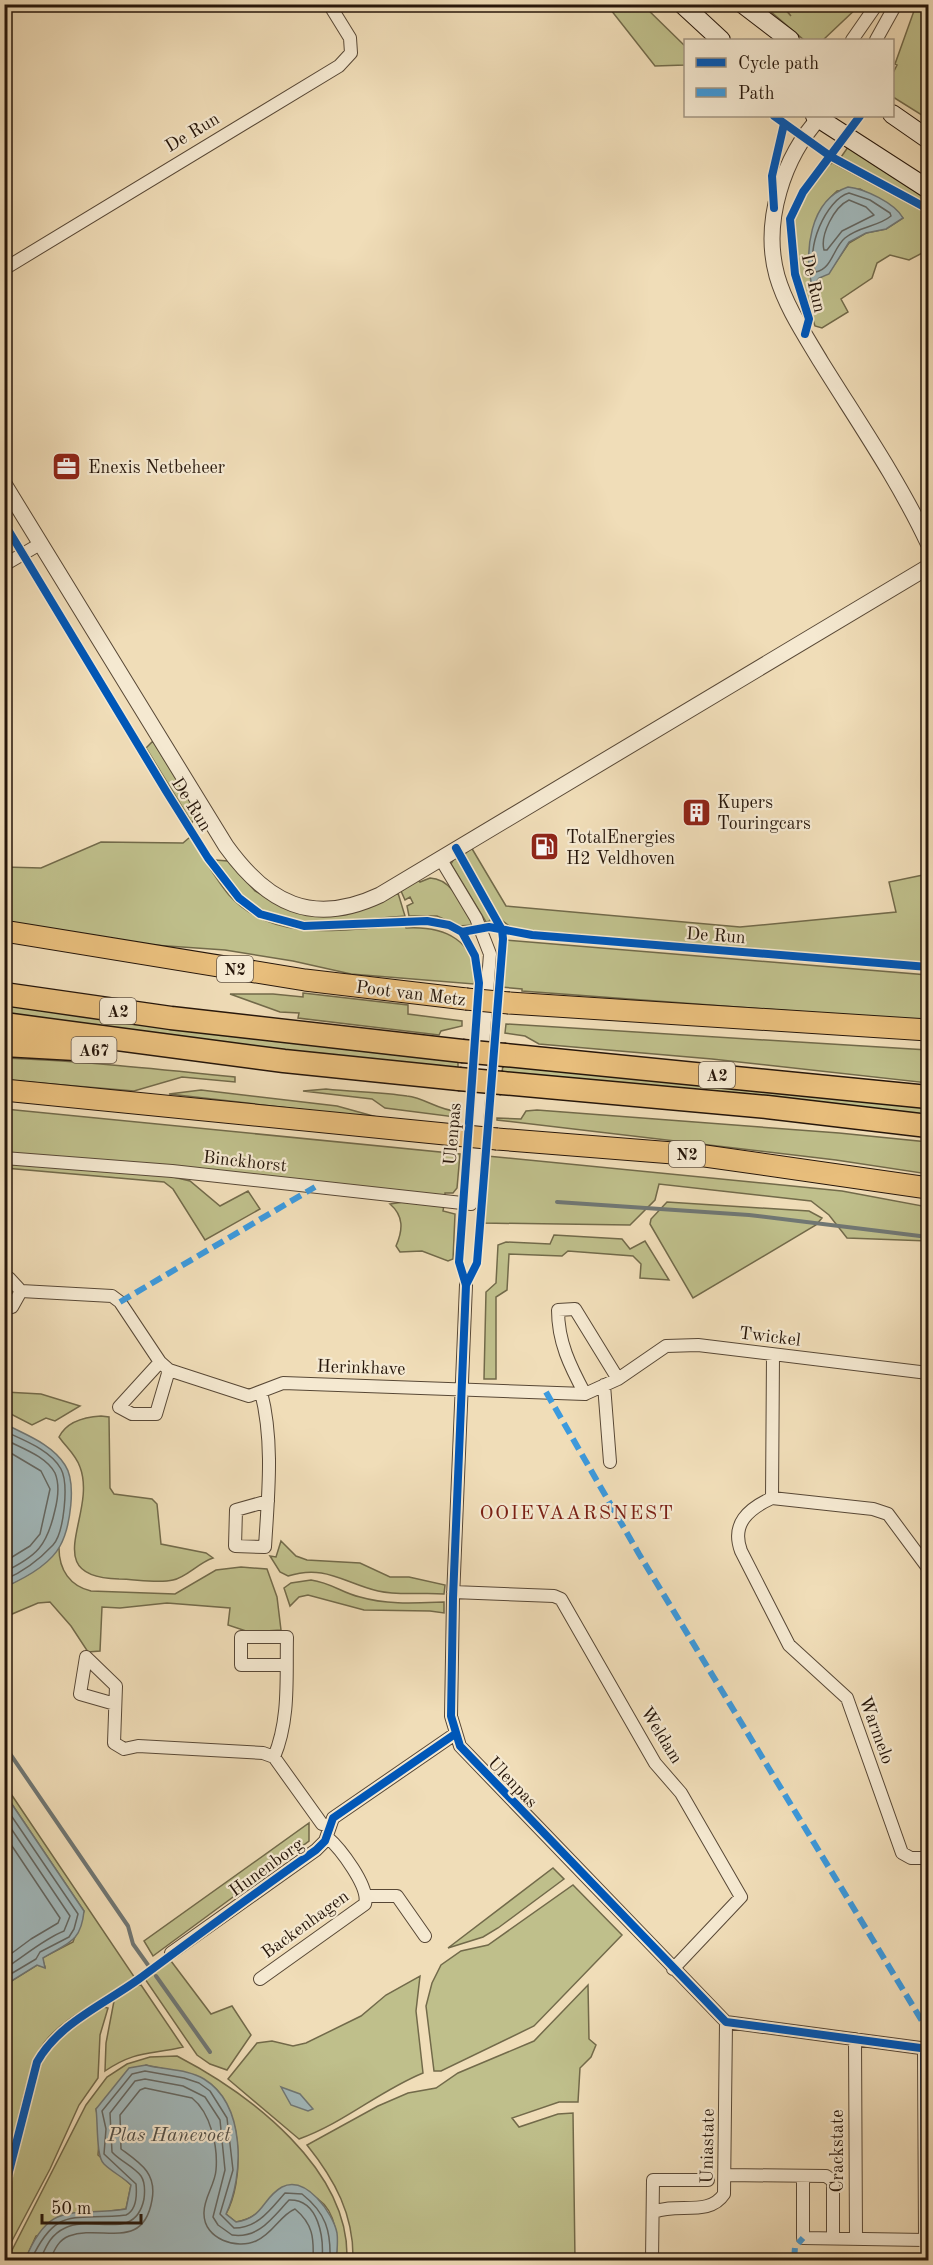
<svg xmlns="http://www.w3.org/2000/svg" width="933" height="2265" viewBox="0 0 933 2265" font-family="'Old Standard TT',serif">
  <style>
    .green { fill: #bfbf8b; stroke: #726a4a; stroke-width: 1.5; fill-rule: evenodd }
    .water { fill: #a1b8bb; stroke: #707774; stroke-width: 1.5 }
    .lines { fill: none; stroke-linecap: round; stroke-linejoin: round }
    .shore { stroke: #646762; stroke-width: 1.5 }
    .stream { stroke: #707774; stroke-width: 4 }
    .minor-casing { stroke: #584836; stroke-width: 14 }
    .tertiary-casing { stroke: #584836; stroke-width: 17 }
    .secondary-casing { stroke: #26160a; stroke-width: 20 }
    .trunk-casing { stroke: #26160a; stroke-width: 23 }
    .motorway-casing { stroke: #26160a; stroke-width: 25 }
    .minor { stroke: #f5e9d1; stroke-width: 12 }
    .tertiary { stroke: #f5e9d1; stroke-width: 15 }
    .secondary { stroke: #f5e9d1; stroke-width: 18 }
    .trunk { stroke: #e8be7c; stroke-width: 21 }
    .motorway { stroke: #e8be7c; stroke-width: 22 }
    .trunk-bridge-casing { stroke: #26160a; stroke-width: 23; stroke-linecap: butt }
    .motorway-bridge-casing { stroke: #26160a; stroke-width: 25; stroke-linecap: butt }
    .trunk-bridge { stroke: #e8be7c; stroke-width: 21 }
    .motorway-bridge { stroke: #e8be7c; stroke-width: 22 }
    .quiet { stroke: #3c9ade; stroke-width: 6; stroke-dasharray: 12 6; stroke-linecap: butt }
    .cycleway-casing { stroke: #f5e9d1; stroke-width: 11 }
    .cycleway { stroke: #0057b8; stroke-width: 8 }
    .labels { text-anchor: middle; stroke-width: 4.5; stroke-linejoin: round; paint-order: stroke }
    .shield { fill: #f5e9d1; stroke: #645546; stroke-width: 1.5 }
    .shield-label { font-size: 16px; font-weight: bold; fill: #26160a }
    .street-label { font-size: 18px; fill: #26160a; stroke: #f5e9d1 }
    .poi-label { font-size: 18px; fill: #26160a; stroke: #f5e9d1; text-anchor: start }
    .neighbourhood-label { font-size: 20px; letter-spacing: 1.5px; fill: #7a1f14; stroke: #f5e9d1 }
    .water-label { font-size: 20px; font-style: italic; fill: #514f48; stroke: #f5e9d1 }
  </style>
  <rect width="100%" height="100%" fill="#f0ddb8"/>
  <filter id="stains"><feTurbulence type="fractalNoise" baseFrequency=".00333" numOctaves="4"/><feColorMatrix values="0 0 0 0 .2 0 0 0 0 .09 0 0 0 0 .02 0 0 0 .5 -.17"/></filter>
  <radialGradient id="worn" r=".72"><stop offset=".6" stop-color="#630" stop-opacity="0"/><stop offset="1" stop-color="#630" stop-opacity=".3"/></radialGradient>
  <path class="green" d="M607,5H643L685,46V65L655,66Z
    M763,5H781L791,16L782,5H860L823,40H804Z
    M915,8L921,9L928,21V119L893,97L892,75L897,65L895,64Z
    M848,147L928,199V206L839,160Z
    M833,163L928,214V250L909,260L890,255L877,263L872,278L841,299L848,312L822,328L815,326C803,290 785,246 797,207C801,192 816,178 826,165ZM860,189L896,210L903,218L886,229L866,233L849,243L832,268L813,284C812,248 808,217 837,191Z
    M153,741L196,811L192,823L146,748Z
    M190,837C203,856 214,877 229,895C274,945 346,929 405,925L406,928C444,926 478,940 474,984L351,974L293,961L225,950L139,944L5,922V867L41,868L101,842L183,843Z
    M471,847L506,906L740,927L896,912L889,882L928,874V963L513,929L499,918L464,855Z
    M455,857L461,863L491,915L490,921L486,922L451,864Z
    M215,860L228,861L255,891L282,906L353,912L398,893L405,916C356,919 294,934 251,903C235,891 226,875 215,860Z
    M430,878C453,879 462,906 473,925L459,926L437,916H409L407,906L413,903L410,897L405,900L401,891L418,880L420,882Z
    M506,940L928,975V1021L522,991V989L501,987Z
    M303,993L408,1005V1014L462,1021V1026L441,1031L439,1035L298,1018L299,1013L280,1012L230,994H273L303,997Z
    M4,1004L458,1060V1071L5,1017Z
    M506,1024L928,1050V1083L712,1059L539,1044L525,1036L505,1033Z
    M5,1058C82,1061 158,1069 235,1077V1082L182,1077L134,1091L5,1080Z
    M503,1064L928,1106V1117L502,1073Z
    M326,1089C353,1092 381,1092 407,1096C425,1098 438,1110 456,1111L455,1117L385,1108L372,1099L303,1091Z
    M201,1090L337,1106L384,1119L169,1094Z
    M5,1109L460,1154L457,1188L453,1193H445V1197L5,1153Z
    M537,1110L839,1133L928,1142V1174L836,1160L497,1120V1118L521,1119L526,1111Z
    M487,1156L842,1191L928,1207V1241L847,1238L829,1215L811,1201L659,1184L655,1200L630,1225L482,1223Z
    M5,1162L169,1176L190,1181L220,1206L248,1191L260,1209L205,1240L173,1189L164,1182L5,1168Z
    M410,1201L444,1205L443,1211L455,1214L453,1259L448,1261L422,1251L400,1252L396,1246C403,1230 404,1216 390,1204Z
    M667,1202L809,1211L822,1218L816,1225L693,1298L650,1224L651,1219Z
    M554,1235L622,1239L630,1249L645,1241L669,1280L640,1278L641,1264L633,1256L568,1251L562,1256L509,1254L507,1290L496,1297V1379H484L486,1292L496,1283L498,1245L506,1242L550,1244Z
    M5,1392L41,1394L80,1406L55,1421L46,1418L32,1425L5,1411Z
    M101,1416L109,1417L110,1488L114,1494L152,1499L157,1504L161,1544L206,1553L213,1558C198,1563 187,1577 173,1580C158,1584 135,1579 119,1579C36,1577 98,1515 80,1467C76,1455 66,1447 59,1437C67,1421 84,1417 101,1416Z
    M281,1541L296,1556L307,1560L360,1563L390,1577H409L445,1585L444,1594C423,1592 400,1596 378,1591C344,1583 325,1564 288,1576L280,1572L270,1556L276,1557Z
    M59,1548C59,1570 70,1586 91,1591L175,1594L216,1570L241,1567L267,1569L277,1597L281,1630L249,1632L228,1625L230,1608L167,1603L120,1608L102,1607L100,1651L88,1652L71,1626L50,1602L38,1603L5,1617V1587L31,1573Z
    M311,1580C332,1583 342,1593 360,1597C387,1605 416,1603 444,1602V1613L430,1611L364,1610L308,1595L299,1597L290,1606L284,1588L291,1583Z
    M5,1785L135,1978C107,2000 66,2014 44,2043C26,2068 11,2149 5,2181V1985L37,1965L45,1967L42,1958L73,1942L84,1911L5,1794Z
    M309,1823V1841L153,1956L144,1941Z
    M553,1868L564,1879L498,1928L483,1937L448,1948Z
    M573,1885L622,1935L534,2026L441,2071H434L426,2006L432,1983L441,1965L461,1951L488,1945Z
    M171,1961L211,2014L232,2006L251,2035L227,2070L210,2064L197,2055L145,1979Z
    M420,1976L416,2011L423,2073C379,2091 344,2123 299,2139L228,2079L257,2043L272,2041L293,2046L306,2043L361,2016L386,1995Z
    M141,1985L183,2047C150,2055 136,2050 105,2071L106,2043L114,2001L134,1986Z
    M588,1985L589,2039L596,2045L591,2057L580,2068L578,2102H559L512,2118L519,2127L558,2114L573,2113L575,2260H353C354,2215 335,2180 307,2145L378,2106L408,2093L436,2088L458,2073L534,2041Z
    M103,2007L108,2008L100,2035L98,2078L79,2105L50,2169L5,2254V2205L39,2069L49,2046L62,2034Z
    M177,2056C250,2094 350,2169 347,2260H336C338,2241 337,2212 318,2199C308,2193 292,2191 281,2188C267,2203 258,2219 236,2222L226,2214C244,2181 243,2116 215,2088C198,2071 167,2071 146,2065L96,2109L100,2129L98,2155L131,2185L126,2209L110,2211L36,2236L25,2260H7L86,2105L107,2077L127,2064L150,2057Z"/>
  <path class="water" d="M848,187C865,189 895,203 903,218L886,229L866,233L849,242L829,274L819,278L812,287C804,253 809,200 848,187Z
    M5,1424C26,1435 52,1444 65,1465C77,1483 70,1528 60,1546C50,1565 23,1579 5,1587Z
    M5,1794L84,1911C81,1943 67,1943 43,1958L45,1968L37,1965L5,1985Z
    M146,2065C164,2070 188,2069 204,2079C246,2105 244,2176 226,2214L236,2222C264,2218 262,2198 282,2187C306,2175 333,2213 337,2233C338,2241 337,2252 336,2260H25C50,2199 71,2217 126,2209L131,2185C123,2177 112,2172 104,2164C96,2157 98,2123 96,2109L129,2068Z
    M281,2087L300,2094L313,2109L308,2111L291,2105Z"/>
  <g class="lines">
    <path class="shore" d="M849,193L870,200L890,213L891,216C878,227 859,226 845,238C833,248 832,269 816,272C804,251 826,199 849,193Z
      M849,200L866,207L874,215L842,231L827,250H824C820,235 834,207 849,200Z
      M4,1431C23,1440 51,1450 61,1469C69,1484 64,1533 53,1545C39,1560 23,1572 4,1580
      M4,1439C21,1448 46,1456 55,1473C60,1485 58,1498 55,1510C47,1546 37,1556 4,1572
      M4,1449L41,1471L50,1489L40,1534L30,1546L4,1562
      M4,1805L78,1914L74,1929L69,1937L40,1952L36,1959L4,1978
      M4,1818L70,1916L64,1931C42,1940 25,1956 4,1969
      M4,1834L60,1918L58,1923L31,1939L4,1959
      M31,2260C57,2205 73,2221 126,2215C137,2210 137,2195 136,2184L104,2154L106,2129L102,2111L132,2074L145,2071L184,2078L199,2083L210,2091L227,2118L233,2170L220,2214L234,2228C258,2228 270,2210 285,2193L302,2194C326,2213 331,2231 330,2260
      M40,2260C46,2247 50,2235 65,2228C92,2214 135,2243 144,2199C145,2191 145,2182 141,2176C133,2166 120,2161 112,2152L110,2113L135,2081L145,2079L183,2086L205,2097L220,2120L225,2170L213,2217L218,2225L232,2235C259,2239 273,2217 289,2200C319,2199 324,2238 322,2260
      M50,2260C54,2251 58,2240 69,2236C102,2224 143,2252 152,2200C157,2173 140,2163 121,2149L120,2115L140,2090L145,2088L192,2098C211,2113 218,2147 216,2170C215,2185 203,2199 204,2214C204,2239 237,2250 256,2241C273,2234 280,2215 295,2209C313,2224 314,2238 313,2260"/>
    <path class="stream" d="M557,1202L749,1215L928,1237
      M4,1745L128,1926L133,1944L148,1965
      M156,1976L210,2052"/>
    <defs>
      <path id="minor" d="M852,40L877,4
        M876,40L896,4
        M4,269L339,66L351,53L350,38L329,4
        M4,565L40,544
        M4,1158L172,1171L471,1204L490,954L476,918L440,858
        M4,1277L9,1278L21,1291L112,1296L120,1302L160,1362L169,1370L249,1396L283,1383L585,1394L618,1379L666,1346L698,1345L928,1373
        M466,1285L453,1598L451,1716L460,1746L726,2022L928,2049
        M4,1309L12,1307L21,1291
        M160,1362L119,1407L132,1414H156L169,1370
        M604,1385L610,1462
        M261,1392C274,1442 268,1496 265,1547L235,1546L236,1510L268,1501
        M585,1394C570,1366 558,1342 558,1310L575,1309L618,1379
        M772,1498L773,1355
        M928,1568L888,1514L873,1509L772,1498C748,1509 731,1524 741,1551L789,1645L847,1698L902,1853L911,1858H928
        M453,1592L554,1596L561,1599L655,1763L681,1793L741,1897L673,1969
        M86,1657L116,1686L114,1743L124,1749L138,1746L263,1753L274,1757L322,1824L330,1826
        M86,1657L80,1694L115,1704
        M274,1757C290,1719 286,1677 287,1637H241V1665H286
        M367,1896H397L425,1936
        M171,1953L316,1850L325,1841L333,1818L455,1734
        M260,1979L365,1904C370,1887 340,1848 327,1837
        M855,2039L856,2239
        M725,2175L826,2176L833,2181V2238
        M803,2176V2238L925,2240L924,2049
        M654,2212C677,2202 709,2217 724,2194L726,2022
        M652,2260L653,2180H708"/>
      <path id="tertiary" d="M821,116C783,157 762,222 777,276C786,307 805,335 821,362C857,420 899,481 928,543
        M4,484L226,846C267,903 312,927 380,895L928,567"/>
      <path id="secondary" d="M682,4L721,40
        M743,4L790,40
        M892,114L928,139
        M815,116L928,189"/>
      <path id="trunk" d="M4,931L305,980L466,999
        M509,1003L928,1030
        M4,1090L455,1135
        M497,1139L698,1155L928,1188"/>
      <path id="motorway" d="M4,994L171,1018L462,1051
        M4,1024L284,1061L459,1079
        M4,1045L93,1050
        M505,1055L928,1097
        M502,1083L767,1107L928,1126"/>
    </defs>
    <use href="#minor" class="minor-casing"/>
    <use href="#tertiary" class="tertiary-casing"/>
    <use href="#secondary" class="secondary-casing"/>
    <use href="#trunk" class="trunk-casing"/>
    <use href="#motorway" class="motorway-casing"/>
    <use href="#minor" class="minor"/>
    <use href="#tertiary" class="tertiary"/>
    <use href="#secondary" class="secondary"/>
    <use href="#trunk" class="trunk"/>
    <use href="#motorway" class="motorway"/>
    <defs>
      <path id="trunk-bridge" d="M466,999L509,1003
        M455,1135L497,1139"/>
      <path id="motorway-bridge" d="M462,1051L505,1055
        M459,1079L502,1083"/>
    </defs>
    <use href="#trunk-bridge" class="trunk-bridge-casing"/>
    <use href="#motorway-bridge" class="motorway-bridge-casing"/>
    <use href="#trunk-bridge" class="trunk-bridge"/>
    <use href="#motorway-bridge" class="motorway-bridge"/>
    <path class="quiet" d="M120,1302L315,1187
      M546,1392L639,1554L925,2026L924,2049
      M794,2260L795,2247L803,2238"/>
    <defs>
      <path id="cycleway" d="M774,116L830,156L928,209
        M774,208L772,176L784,124
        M805,334L809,319L795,274L790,219L803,192L860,116
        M4,523L166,791L208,858L239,898L260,914L304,926L427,921L449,925L462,932L475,956L479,983L459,1262L466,1285L453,1598L451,1716L460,1746L726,2022L928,2049
        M456,848L502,930L503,939L477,1263L466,1285
        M462,932L489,927L532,935L928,967
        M924,2049L925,2260
        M4,2191L37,2062C59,2023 103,2005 139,1979C197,1936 256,1892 316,1850L325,1841L333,1818L455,1734"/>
    </defs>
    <use href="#cycleway" class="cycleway-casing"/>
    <use href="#cycleway" class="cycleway"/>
  </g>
  <defs>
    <symbol id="office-square" viewBox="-11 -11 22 22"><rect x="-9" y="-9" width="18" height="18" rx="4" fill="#8f2418" stroke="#f5e9d1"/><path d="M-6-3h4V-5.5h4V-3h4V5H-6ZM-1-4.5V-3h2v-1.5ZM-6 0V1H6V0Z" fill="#fff"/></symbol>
    <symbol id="building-square" viewBox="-11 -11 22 22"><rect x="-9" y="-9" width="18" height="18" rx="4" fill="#8f2418" stroke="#f5e9d1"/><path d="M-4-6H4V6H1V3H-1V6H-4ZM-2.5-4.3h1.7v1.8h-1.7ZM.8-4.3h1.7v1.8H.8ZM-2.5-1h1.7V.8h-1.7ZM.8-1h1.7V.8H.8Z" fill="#fff"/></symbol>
    <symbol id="fuel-square" viewBox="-11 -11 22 22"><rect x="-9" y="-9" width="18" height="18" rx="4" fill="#8f2418" stroke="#f5e9d1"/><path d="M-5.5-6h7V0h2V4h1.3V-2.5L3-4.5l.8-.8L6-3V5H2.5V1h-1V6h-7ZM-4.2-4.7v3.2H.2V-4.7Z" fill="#fff"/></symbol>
  </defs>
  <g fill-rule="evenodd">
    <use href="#office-square" x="50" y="450" width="33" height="33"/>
    <use href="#building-square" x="680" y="796" width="33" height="33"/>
    <use href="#fuel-square" x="528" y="830" width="33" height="33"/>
  </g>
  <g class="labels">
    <g class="shield">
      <rect x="217" y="956" width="36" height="26" rx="4.5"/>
      <rect x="100" y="998" width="36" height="26" rx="4.5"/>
      <rect x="71.5" y="1037" width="45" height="26" rx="4.5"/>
      <rect x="699" y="1062" width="36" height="26" rx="4.5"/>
      <rect x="669" y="1141" width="36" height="26" rx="4.5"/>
    </g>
    <g class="shield-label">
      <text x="235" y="975">N2</text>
      <text x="118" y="1017">A2</text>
      <text x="94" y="1056">A67</text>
      <text x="717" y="1081">A2</text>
      <text x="687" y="1160">N2</text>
    </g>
    <g class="street-label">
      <text transform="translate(192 132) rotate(-31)" y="6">De Run</text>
      <text transform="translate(814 283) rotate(77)" y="6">De Run</text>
      <text transform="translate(192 804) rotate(58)" y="6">De Run</text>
      <text transform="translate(716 935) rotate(4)" y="6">De Run</text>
      <text transform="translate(411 993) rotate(7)" y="6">Poot van Metz</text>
      <text transform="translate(452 1134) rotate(-85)" y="6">Ulenpas</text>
      <text transform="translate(245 1161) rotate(6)" y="6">Binckhorst</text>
      <text transform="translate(770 1336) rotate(7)" y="6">Twickel</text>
      <text transform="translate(361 1367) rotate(2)" y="6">Herinkhave</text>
      <text transform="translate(877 1730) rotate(70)" y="6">Warmelo</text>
      <text transform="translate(662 1735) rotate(58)" y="6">Weldam</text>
      <text transform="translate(513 1782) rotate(46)" y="6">Ulenpas</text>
      <text transform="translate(266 1867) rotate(-36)" y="6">Hunenborg</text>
      <text transform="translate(305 1924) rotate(-36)" y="6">Backenhagen</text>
      <text transform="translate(707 2146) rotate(-89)" y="6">Uniastate</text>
      <text transform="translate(837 2151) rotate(-90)" y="6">Crackstate</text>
    </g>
    <g class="poi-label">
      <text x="88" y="473">Enexis Netbeheer</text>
      <text x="717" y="808">Kupers<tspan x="717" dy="21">Touringcars</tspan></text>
      <text x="566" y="843">TotalEnergies<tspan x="566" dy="21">H2 Veldhoven</tspan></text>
    </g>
    <g class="neighbourhood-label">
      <text x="577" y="1519">OOIEVAARSNEST</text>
    </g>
    <g class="water-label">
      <text x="169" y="2141">Plas Hanevoet</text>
    </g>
  </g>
  <rect width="933" height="2265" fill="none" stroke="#f0ddb8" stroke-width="24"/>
  <rect x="6" y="6" width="921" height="2253" fill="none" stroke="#26160a" stroke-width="3"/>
  <rect x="12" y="12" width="909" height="2241" fill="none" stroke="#26160a" stroke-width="1.5"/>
  <rect x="684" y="39" width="210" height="78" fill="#f5e9d1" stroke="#a29581" stroke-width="1.5"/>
  <rect x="696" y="58" width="30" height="9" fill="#0057b8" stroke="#a29581" stroke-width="1.5"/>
  <text x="738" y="69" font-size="18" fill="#26160a">Cycle path</text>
  <rect x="696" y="88" width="30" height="9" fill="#3c9ade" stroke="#a29581" stroke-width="1.5"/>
  <text x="738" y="99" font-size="18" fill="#26160a">Path</text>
  <path d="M42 2214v9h99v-9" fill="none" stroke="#26160a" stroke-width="3"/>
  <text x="51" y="2214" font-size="18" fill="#26160a" stroke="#f5e9d1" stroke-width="4.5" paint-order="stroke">50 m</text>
  <rect width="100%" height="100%" filter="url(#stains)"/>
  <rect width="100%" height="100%" fill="url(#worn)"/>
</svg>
